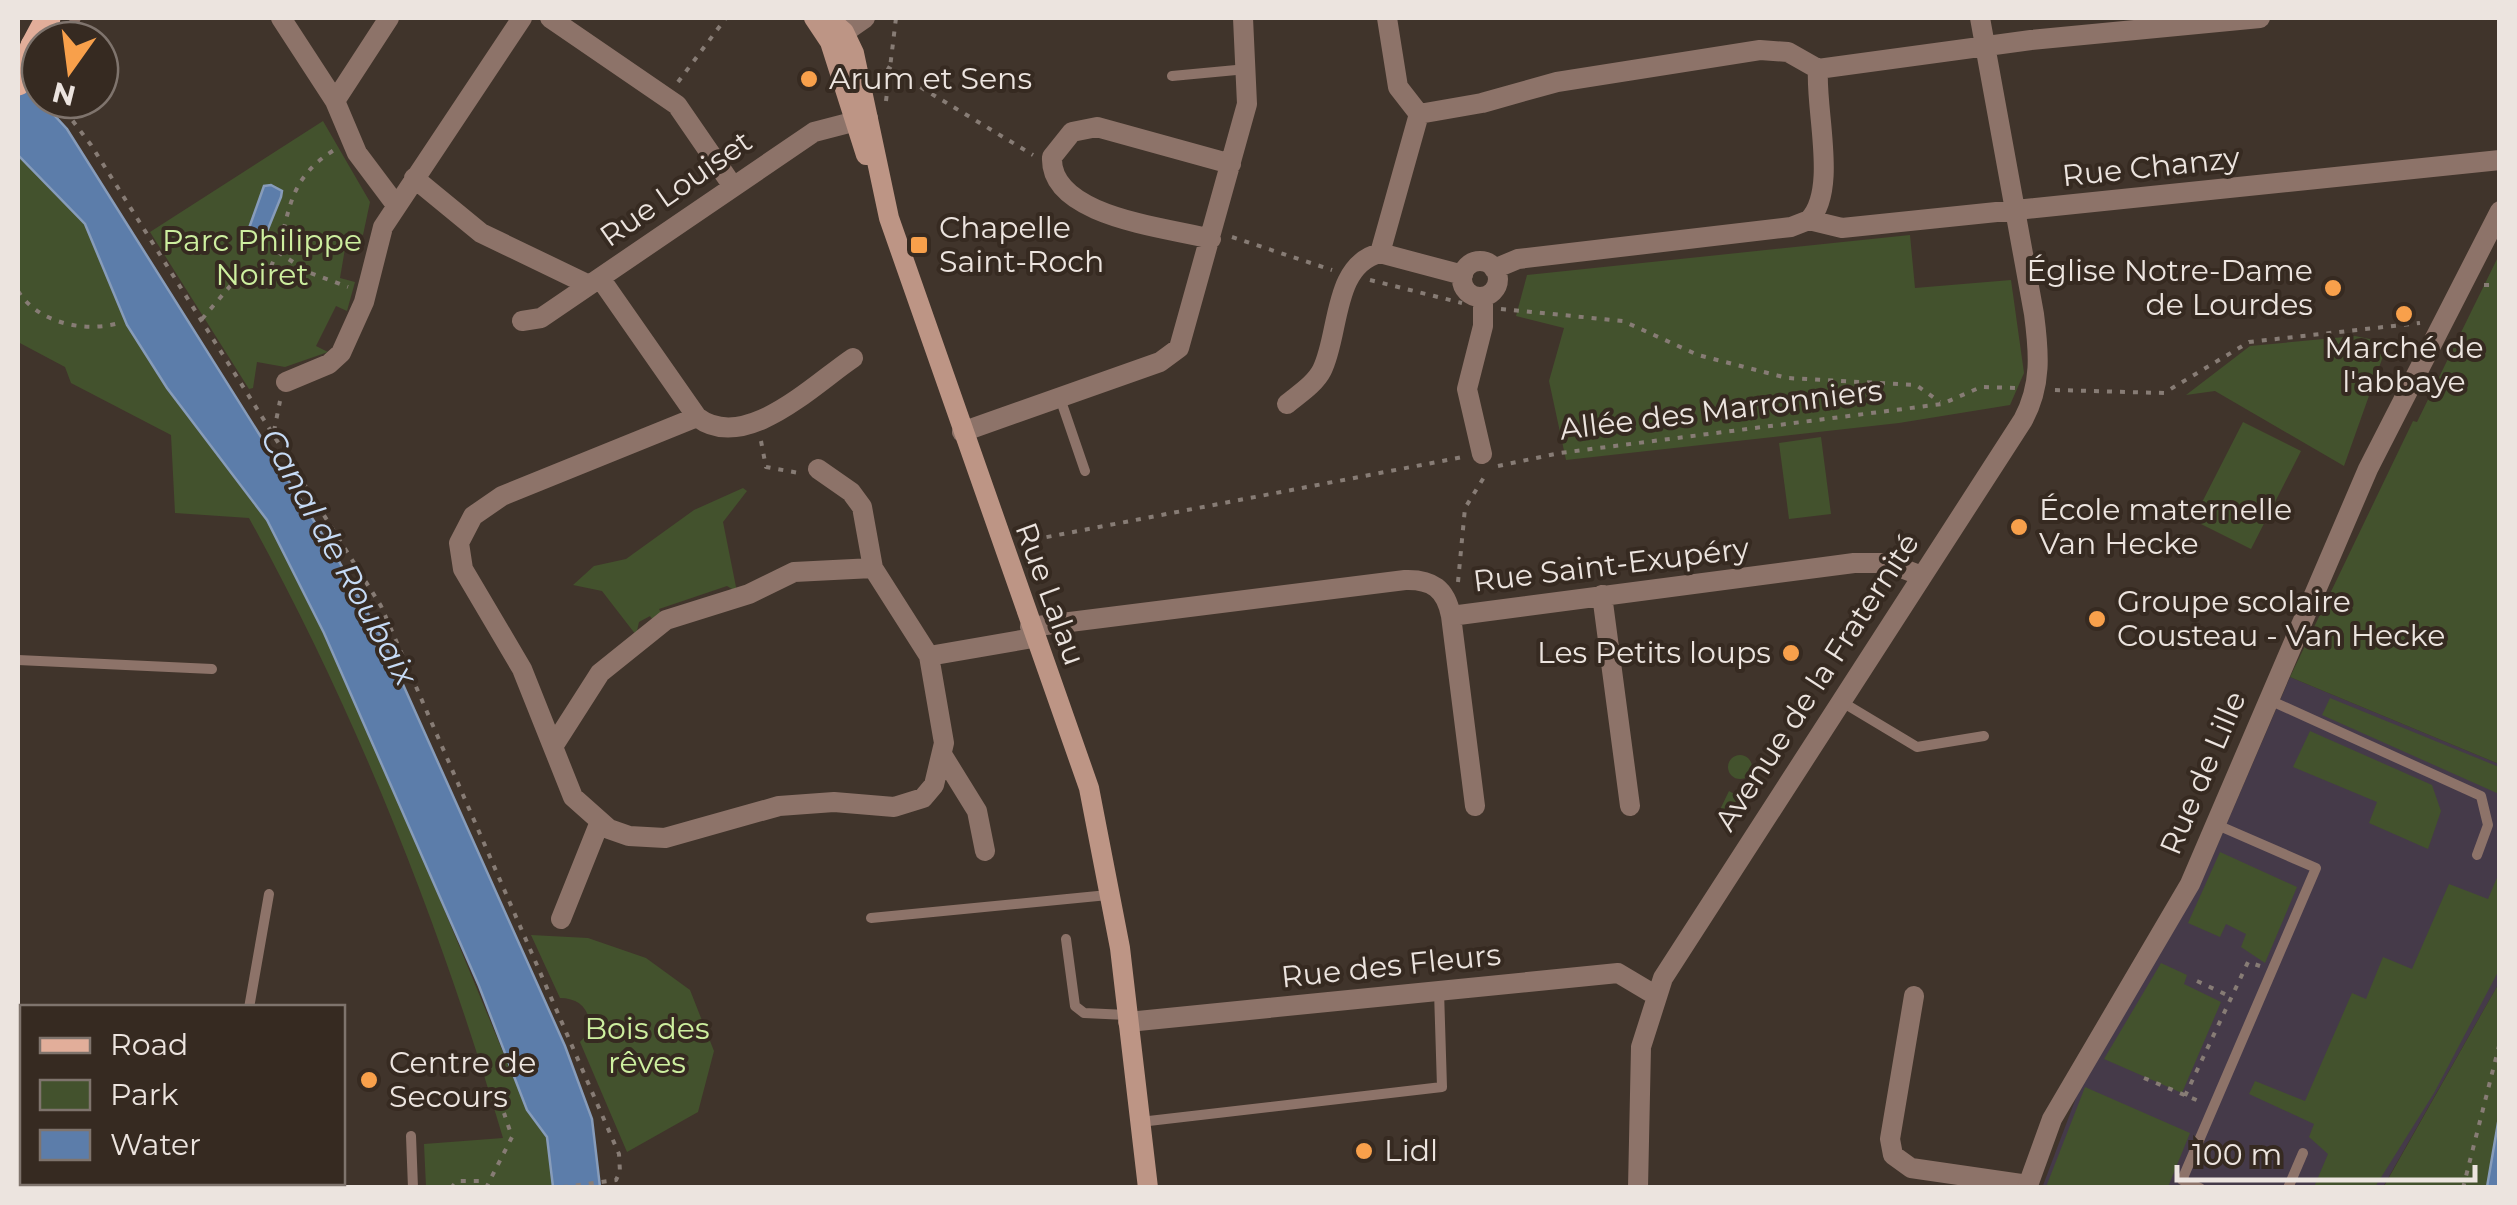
<svg xmlns="http://www.w3.org/2000/svg" width="2517" height="1205" viewBox="0 0 2517 1205" font-family="Montserrat,sans-serif">
  <style>
    .industrial { fill: #453a49 }
    .green { fill: #43522d }
    .water { fill: #5c7daa; stroke: #879cba; stroke-width: 2.5 }
    .lines { fill: none; stroke-linecap: round; stroke-linejoin: round }
    .path { stroke: #877c75; stroke-width: 4; stroke-dasharray: 5 8; stroke-linecap: butt }
    .service { stroke: #8d7369; stroke-width: 10 }
    .minor { stroke: #8d7369; stroke-width: 20 }
    .tertiary { stroke: #8d7369; stroke-width: 20 }
    .secondary { stroke: #bd9585; stroke-width: 20 }
    .primary { stroke: #e2ae9a; stroke-width: 25 }
    .primary-bridge { stroke: #e2ae9a; stroke-width: 25 }
    .poi-dot { fill: #f8a04b; stroke: #362a21; stroke-width: 4 }
    .labels { text-anchor: middle; stroke-width: 8; stroke-linejoin: round; paint-order: stroke }
    .poi-label { font-size: 30px; fill: #ece4df; stroke: #362a21; text-anchor: start }
    .street-label { font-size: 30px; fill: #ece4df; stroke: #362a21 }
    .park-label { font-size: 30px; fill: #cdef9f; stroke: #362a21 }
    .water-label { font-size: 32px; font-style: italic; fill: #c6dbf6; stroke: #362a21 }
  </style>
  <rect width="100%" height="100%" fill="#40342b"/>
  <path class="industrial" d="M2290,677L2499,764V983L2383,1187L2042,1188L2082,1082L2204,876Z"/>
  <path class="green" d="M323,121L370,202L363,235L348,231L340,278L355,282L347,311L336,306L316,346L328,352L285,367L257,362L253,388L249,389L150,232Z
    M18,155L85,224L127,326L167,388L267,520L324,633L422,856L527,1110L547,1136L553,1187H426L424,1144L503,1138C440,924 357,714 249,518L175,513L171,435L71,383L65,367L18,342Z
    M1910,235L1915,288L2011,280L2024,373L2010,405L1899,423L1566,460L1549,381L1564,328L1516,316L1527,275Z
    M2499,255L2500,764H2499L2290,677L2413,421L2417,422Z
    M2355,336L2384,342L2386,348L2344,466L2215,391L2186,395L2250,346Z
    M2243,422L2301,451L2251,549L2193,520Z
    M1821,437L1831,514L1789,519L1779,443Z
    M743,488L747,491L723,522L737,592L727,586L659,609L664,619L655,623L650,616L639,622L636,635L602,591L573,585L594,566L626,559L694,510Z
    M2330,698L2499,767V794L2322,715Z
    M2310,731L2432,785L2441,811L2428,849L2369,823L2377,802L2293,767Z
    M1728 767a12 12 0 1 1 24 0a12 12 0 1 1-24 0Z
    M1729,791L1741,798L1727,824L1716,818Z
    M2220,852L2297,887L2265,963L2241,947L2246,934L2226,924L2220,937L2188,923Z
    M2499,873V970L2434,1093L2375,1187H2314L2328,1154L2309,1137L2314,1124L2249,1094L2255,1081L2305,1101L2352,993L2366,999L2383,957L2412,969L2449,884L2488,899Z
    M531,935L588,938L646,958L690,990L714,1051L698,1112L627,1152L580,1042L588,1033C593,1012 581,998 560,998Z
    M2161,963L2187,975L2184,984L2221,1002L2182,1093L2104,1059Z
    M2499,983V1117L2487,1187L2383,1188Z
    M2085,1087L2190,1133L2168,1187H2046Z"/>
  <path class="water" d="M18,76L67,129L336,556L384,642L565,1046L592,1119L600,1187H553L547,1137L527,1110L479,986L324,633L267,520L167,388L127,325L85,224L18,155Z
    M271,185L282,191L281,197L266,234L257,236L248,231L264,186Z
    M2499,1117V1187H2487Z"/>
  <g class="lines">
    <path class="path" d="M887,67L1033,155
      M678,82L726,18
      M57,100L91,145L381,606L619,1154L620,1172L616,1180L556,1188
      M886,101L896,18
      M1232,237L1332,270
      M278,252L308,272L348,287
      M1370,280L1462,303
      M2484,285H2500
      M18,291C38,323 84,333 119,323
      M1501,309L1623,321L1698,355L1787,378L1916,385L1940,402
      M202,319L231,285L267,274C294,225 278,185 334,150
      M2055,390L2164,393L2249,342L2420,323
      M274,431L280,401
      M761,441L766,467L799,473
      M1498,466L1560,453L1942,404L1981,387L2015,388
      M1021,542L1463,457
      M1458,582L1465,508L1486,474
      M2197,981L2229,996
      M2144,1078L2199,1101
      M2185,1096L2248,962L2260,966
      M451,1188L457,1181H484
      M486,1188L512,1137L504,1113
      M2463,1188L2500,1042"/>
    <path class="service" d="M66,40L76,18
      M1172,76L1247,69
      M1060,398L1085,471
      M18,660L212,669
      M2267,699L2481,796L2488,825L2477,855
      M1842,702L1917,747L1984,736
      M871,918L1108,895
      M1066,939L1075,1006L1084,1013L1127,1015
      M249,1008L269,894
      M1140,1122L1442,1087L1439,991
      M411,1136L413,1188
      M2200,1188L2182,1180L2316,868L2215,824
      M2288,1188L2303,1153"/>
    <path class="minor" d="M281,18L335,101L357,153L396,205
      M550,18L677,105L732,185
      M335,101L389,18
      M1419,114L1482,103L1557,82L1760,50L1788,52L1818,69L2031,40L2260,18
      M414,178L481,233L589,285
      M1809,220L1842,228L2500,160
      M1211,239C1166,227 1049,217 1052,157L1072,132L1097,127L1231,164
      M1380,253L1463,275
      M1462 279a18 18 0 1 1 36 0a18 18 0 1 1-36 0Z
      M1494,269L1518,259L1791,227L1809,220C1838,190 1815,110 1818,69
      M600,278L697,417C745,454 814,384 853,358
      M522,321L541,318L814,132L868,118
      M286,382L329,364L341,353L364,302L383,227L522,18
      M1287,404C1299,394 1315,384 1322,370C1340,334 1332,265 1380,253L1419,114L1398,87L1387,18
      M697,417L502,496L473,516L459,543L463,569L522,669L573,797L609,829L629,836L665,838L779,806L834,802L894,807L923,798L934,785L944,743L929,656L873,568L862,507L851,492L818,469
      M962,432L1160,362L1179,348L1247,104L1243,18
      M1482,454L1467,389L1483,326V297
      M1602,595L1630,806
      M1451,616L1475,806
      M1030,627L1405,580C1432,579 1446,589 1451,616L1854,563H1888L1922,576
      M929,656L1033,638
      M554,745L600,673L666,620L749,594L794,572L873,568
      M943,756L977,811L985,851
      M561,919L599,824
      M1914,996L1890,1139L1893,1155L1911,1168L2028,1185
      M1128,1022L1618,973L1655,995
      M18,1031H22
      M250,1188V1182
      M1638,1188L1641,1047L1663,978L2023,420C2042,385 2039,352 2034,314L1980,18"/>
    <path class="tertiary" d="M832,41L865,18
      M2027,1188L2052,1119L2190,884L2368,469L2500,211"/>
    <path class="secondary" d="M814,18L830,42L866,155
      M828,18L844,32L854,53L889,218L1089,788L1120,948L1148,1188"/>
    <path class="primary" d="M33,46L48,18"/>
    <path class="primary-bridge" d="M18,83L33,46"/>
  </g>
  <g class="poi-dot">
    <circle cx="809" cy="79" r="10"/>
    <rect x="909" y="235" width="20" height="20" rx="5"/>
    <circle cx="2333" cy="288" r="10"/>
    <circle cx="2404" cy="314" r="10"/>
    <circle cx="2019" cy="527" r="10"/>
    <circle cx="2097" cy="619" r="10"/>
    <circle cx="1791" cy="653" r="10"/>
    <circle cx="369" cy="1080" r="10"/>
    <circle cx="1364" cy="1151" r="10"/>
  </g>
  <g class="labels">
    <g class="poi-label">
      <text x="829" y="89">Arum et Sens</text>
      <text x="939" y="238">Chapelle<tspan x="939" dy="34">Saint-Roch</tspan></text>
      <text x="2313" y="281" text-anchor="end">Église Notre-Dame<tspan x="2313" dy="34">de Lourdes</tspan></text>
      <text x="2404" y="358" text-anchor="middle">Marché de<tspan x="2404" dy="34">l'abbaye</tspan></text>
      <text x="2039" y="520">École maternelle<tspan x="2039" dy="34">Van Hecke</tspan></text>
      <text x="2117" y="612">Groupe scolaire<tspan x="2117" dy="34">Cousteau - Van Hecke</tspan></text>
      <text x="1771" y="663" text-anchor="end">Les Petits loups</text>
      <text x="389" y="1073">Centre de<tspan x="389" dy="34">Secours</tspan></text>
      <text x="1384" y="1161">Lidl</text>
    </g>
    <g class="street-label">
      <text transform="translate(2151 167) rotate(-6)" y="10">Rue Chanzy</text>
      <text transform="translate(676 189) rotate(-35)" y="10">Rue Louiset</text>
      <text transform="translate(1721 410) rotate(-7)" y="10">Allée des Marronniers</text>
      <text transform="translate(1611 565) rotate(-7)" y="10">Rue Saint-Exupéry</text>
      <text transform="translate(1050 594) rotate(70)" y="10">Rue Lalau</text>
      <text transform="translate(1817 682) rotate(-57)" y="10">Avenue de la Fraternité</text>
      <text transform="translate(2203 773) rotate(-67)" y="10">Rue de Lille</text>
      <text transform="translate(1391 966) rotate(-6)" y="10">Rue des Fleurs</text>
    </g>
    <g class="park-label">
      <text x="262" y="251">Parc Philippe<tspan x="262" dy="34">Noiret</tspan></text>
      <text x="647" y="1039">Bois des<tspan x="647" dy="34">rêves</tspan></text>
    </g>
    <g class="water-label">
      <text transform="translate(339 557) rotate(61)" y="11">Canal de Roubaix</text>
    </g>
  </g>
  <rect width="2517" height="1205" fill="none" stroke="#ece4df" stroke-width="40"/>
  <rect x="20" y="1005" width="325" height="180" fill="#362a21" stroke="#7f746d" stroke-width="2.5"/>
  <rect x="40" y="1038" width="50" height="15" fill="#e2ae9a" stroke="#7f746d" stroke-width="2.5"/>
  <text x="110" y="1055" font-size="30" fill="#ece4df">Road</text>
  <rect x="40" y="1080" width="50" height="30" fill="#43522d" stroke="#7f746d" stroke-width="2.5"/>
  <text x="110" y="1105" font-size="30" fill="#ece4df">Park</text>
  <rect x="40" y="1130" width="50" height="30" fill="#5c7daa" stroke="#7f746d" stroke-width="2.5"/>
  <text x="110" y="1155" font-size="30" fill="#ece4df">Water</text>
  <g transform="translate(70 70) rotate(194)"><circle r="48" fill="#362a21" stroke="#7f746d" stroke-width="2.5"/>
  <path d="M0-8L18 38L0 25L-18 38Z" fill="#f8a04b"/>
  <text y="-15" font-size="28" font-weight="bold" text-anchor="middle" fill="#ece4df">N</text>
  </g>
  <path d="M2177 1165v15h298v-15" fill="none" stroke="#ece4df" stroke-width="5"/>
  <text x="2192" y="1165" font-size="30" fill="#ece4df" stroke="#362a21" stroke-width="8" paint-order="stroke">100 m</text>
</svg>
